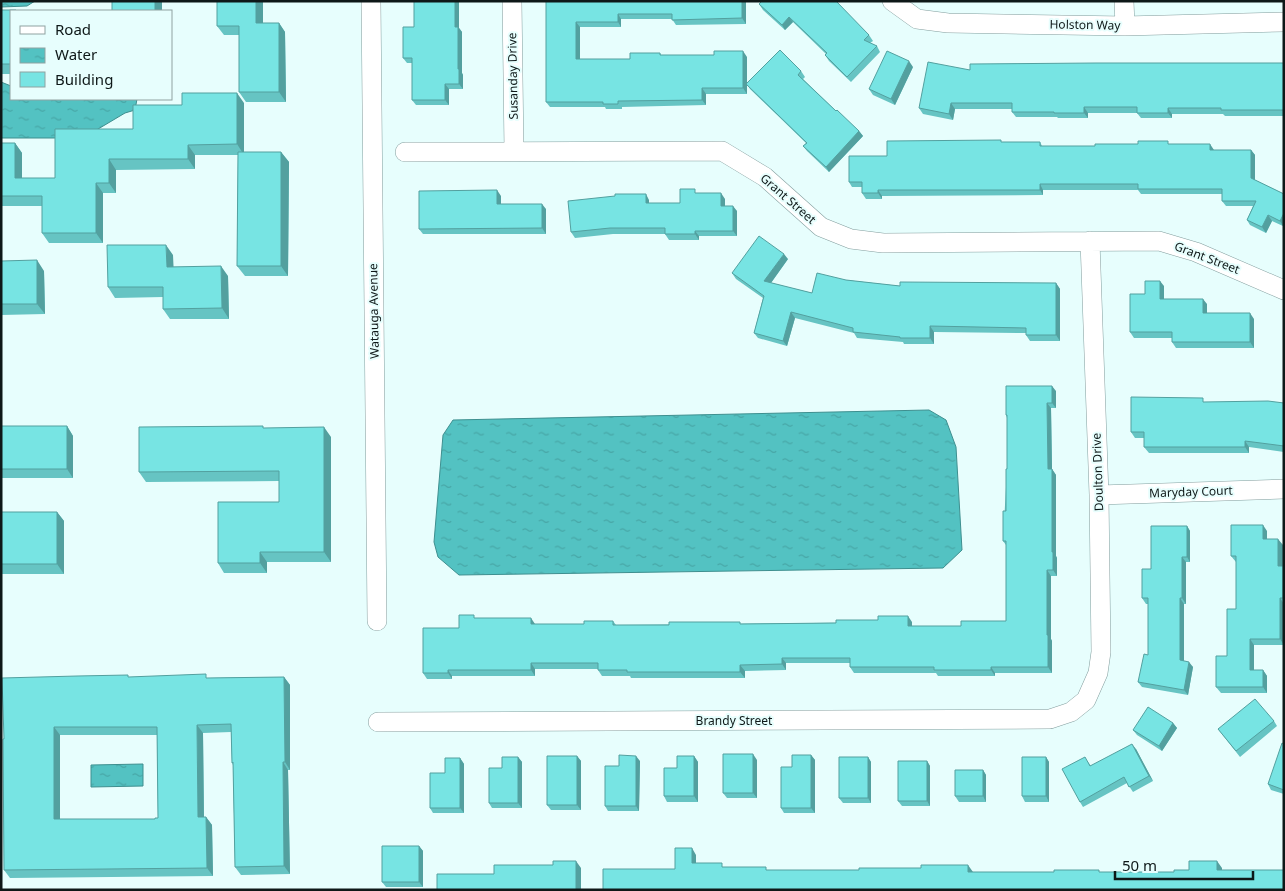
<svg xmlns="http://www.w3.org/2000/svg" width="1285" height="891" viewBox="0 0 1285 891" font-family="'Noto Sans',sans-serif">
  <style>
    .water { fill: url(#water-ripples); stroke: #3e8f8f }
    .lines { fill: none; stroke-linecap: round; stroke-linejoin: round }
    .street-casing { stroke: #839e9e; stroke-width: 20 }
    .street { stroke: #fff; stroke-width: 19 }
    .wall { fill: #66c4c3; fill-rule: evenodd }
    .shaded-wall { fill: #53a09f }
    .building { fill: #77e4e3; stroke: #53a09f; fill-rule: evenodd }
    .labels { text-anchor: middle; stroke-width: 4; stroke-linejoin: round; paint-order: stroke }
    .street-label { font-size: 12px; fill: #0e1818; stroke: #e7fefd }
  </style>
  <defs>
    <pattern id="water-ripples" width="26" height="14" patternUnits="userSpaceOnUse" patternTransform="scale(1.25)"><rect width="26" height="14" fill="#53c2c2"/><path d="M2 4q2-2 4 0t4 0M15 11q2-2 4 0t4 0" fill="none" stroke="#47a6a6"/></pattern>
  </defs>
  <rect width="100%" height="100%" fill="#e7fefd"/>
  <path class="water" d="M1,1H35L27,6L1,7Z
    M1,82L11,86V99H137L135,110L125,113L83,138H1Z
    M929,410L946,420L956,447L962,550L943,568L459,575L438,557L434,542L443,435L453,420Z
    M143,764V786L91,787V765Z"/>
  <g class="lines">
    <defs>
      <path id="street" d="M371,1L377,621
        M512,1L514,151
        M892,1L917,19L948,23L1125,26L1284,22
        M1124,1L1125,26
        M405,152L722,151L765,177L821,227L851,239L883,243L1159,241L1196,252L1284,290
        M1099,495L1284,489
        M378,722L1050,719L1071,712L1086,700L1098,673L1101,652L1099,495L1090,241"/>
    </defs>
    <use href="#street" class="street-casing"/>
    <use href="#street" class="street"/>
  </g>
  <path class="wall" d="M459,1V28L462,32V73L463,75V89H449V105H416L412,100V63H407L403,58L414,27Z
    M546,1H746V24L676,25L672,19H621V27H580V59H630L660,53L661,55L747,57V83L801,71L805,77L803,79L836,111L859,131L863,136L829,172L807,151L803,146L806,143L750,89L747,84V94H706V105L622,107V109H606L605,107H550L546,102Z
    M759,4L869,35L873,41L870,43L877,46L880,52L851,82L829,61L825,55L826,54L793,22L785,30L763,10Z
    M1,10H16L17,11H11V74H1Z
    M263,23H279L285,32L286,102H246L239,92V35H224L217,26Z
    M1284,63V116H1225L1223,114H1172V118H1141L1137,113H1088V118H1058L1057,117H1016L1012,112V109H955L953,120L923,114L919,108L970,70Z
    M913,67L895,105L873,95L869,89Z
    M244,103V152H281L289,162L288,276H245L237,266L238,155H195V169L116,170V193H103V243H49L42,233V206H1V143H15L22,153V178H55L133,129L182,105Z
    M1002,142H1040L1042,146H1095L1171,144L1214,150H1251L1255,155V180L1284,194V226H1283L1272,221L1266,233L1250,225L1247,220L1253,206H1226L1222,201V194H1141L1138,190H1043V195L882,196V199H866L862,193V187H852L849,182L887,156Z
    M698,193L725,199V206L737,211V236H699V240H669L665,234H613L575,238L571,232L615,196L649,200V203H680Z
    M501,196V204L546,209V234H423L419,229Z
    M173,255V267L228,276L229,319H170L163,309V297L115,298L108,287Z
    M788,259L771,283L812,293L846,280L900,286L1056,283L1060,289V341H1030L1026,335V333L934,332V344H904L903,342L857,338L854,333L795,318L787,346L758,338L754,333L763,298L736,279L732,273Z
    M1,261L44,271L45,314L1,315Z
    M1164,286V299L1207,304V313L1254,319V348H1176L1172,342V338H1134L1130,332L1145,294Z
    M1056,391V408H1051L1052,469L1056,475V556L1057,558V576H1051V639L1052,641V673H995V676H938L936,673H854L850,667V663H786V670L745,671V678H631L630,676H602L598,670V669H535V676H452V679H427L423,673L459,628L476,618L535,624H584L613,621L616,625L912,622V626H961L1006,621V545L1003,541L1007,469V418L1006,415Z
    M1206,402L1284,403V452L1249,447V453H1149L1144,447V438H1135L1131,432Z
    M1,426H67L73,436V478H1Z
    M264,428L331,437V562H267V573H224L218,563L279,502V481L146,482L139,472Z
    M1,512H57L64,521V574H1Z
    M1187,526L1190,531V562H1186V604H1184V661L1193,667L1188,695L1142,687L1138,682L1148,655V604H1146L1142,598L1151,569Z
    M1267,531V539L1283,545V566L1284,568V645H1254V670H1263L1267,676V693H1221L1216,687L1227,656L1236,609V562L1231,556Z
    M130,677L209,678L284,677L290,685V770H288L290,874L241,875L235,867L233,765L232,763L231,732L203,733L204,817H206L212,825L213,876L10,878L4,870L3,739ZM60,735H157L158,818L155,819H60Z
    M1274,721L1277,726L1240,757L1218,729Z
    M1173,723L1177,728L1162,751L1137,735L1133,730Z
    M1284,744V794L1271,790L1268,784Z
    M1136,749L1153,781L1133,792L1127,783L1083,807L1080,802L1088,762L1091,766Z
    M811,755L815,760V813H784L781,808L792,767Z
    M577,756L581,761V810H551L547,805Z
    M694,756L698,762V802H667L664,796L677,768Z
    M518,757L522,762V808H492L489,803L502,768Z
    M868,757L871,762V803H843L839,798Z
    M1046,757L1049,762V802H1025L1022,796Z
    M460,758L464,764V813H433L430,808Z
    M757,760V798H727L723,793Z
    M640,761L639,811H608L605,806L619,766Z
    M927,761L930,766V806H902L898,801Z
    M983,770L986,775V802H959L955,796Z
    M419,846L423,851V887H386L382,882Z"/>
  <path class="shaded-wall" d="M155,1H162V11H155Z
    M256,1H263V32L256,23Z
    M455,1H459V28L462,32V73L463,75V89L459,84L458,69L455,27Z
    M742,1H746V24L742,18Z
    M618,14L621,19V27L618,22Z
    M789,17L793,22L785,30L782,25Z
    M576,22L580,27V65L576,59Z
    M279,23L285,32L286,102L279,92Z
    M743,51L747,57V94L743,88Z
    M909,61L913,67L895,105L891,99Z
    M445,84L449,89V105L445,100Z
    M702,88L706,94V105L702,100Z
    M237,93L244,103V155L237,144Z
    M951,103L955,109L953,120L949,114Z
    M1084,107L1088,113V118L1084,113Z
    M1168,108L1172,114V118L1168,113Z
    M859,131L863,136L829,172L826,167Z
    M15,143L22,153V189L15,178Z
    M1210,144L1214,150V155L1210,150Z
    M188,145L195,155V169L188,159Z
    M1251,150L1255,155V184L1251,178Z
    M281,152L289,162L288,276L281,266Z
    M109,159L116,170V193L109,183Z
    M96,183L103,193V243L96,233Z
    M1040,184L1043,190V195L1040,190Z
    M497,190L501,196V209L497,204Z
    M878,190L882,196V199L878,193Z
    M721,193L725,199V211L721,206Z
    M646,194L649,200V209L646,203Z
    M542,204L546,209V234L542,228Z
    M733,206L737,211V236L733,231Z
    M1284,213V226H1283L1280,221Z
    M1268,215L1272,221L1266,233L1262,227Z
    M695,231L699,236V240L695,234Z
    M166,245L173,255L174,277L167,267Z
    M784,254L788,259L768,287L764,281Z
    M37,260L44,271L45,314L37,304Z
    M221,266L228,276L229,319L222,308Z
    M1160,281L1164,286V304L1160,299Z
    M1056,283L1060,289V341L1056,335Z
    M1203,299L1207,304V319L1203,313Z
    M791,312L795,318L787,346L783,341Z
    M1250,313L1254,319V348L1250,342Z
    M930,326L934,332V344L930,338Z
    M1052,386L1056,391V408L1052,403Z
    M1047,403L1051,408L1052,469L1056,475V556L1057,558V576L1053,570L1052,552L1048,469Z
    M67,426L73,436V478L67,469Z
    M324,427L331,437V562L324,552Z
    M1245,441L1249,447V453L1245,447Z
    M57,512L64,521V574L57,564Z
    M1263,525L1267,531V545L1263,539Z
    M1187,526L1190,531V562L1187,557Z
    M1278,539L1283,545V573L1278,566Z
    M260,552L267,562V573L260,563Z
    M1182,557L1186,562V604L1182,598Z
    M1283,566L1284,568V599L1283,598Z
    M1047,570L1051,576V639L1052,641V673L1048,667L1047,635Z
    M1180,598L1184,604V666L1180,660Z
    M1280,598L1284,604V645L1280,639Z
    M908,616L912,622V632L908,626Z
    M531,618L535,624H531Z
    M1250,639L1254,645V676L1250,670Z
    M782,658L786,663V670L782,664Z
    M1189,662L1193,667L1188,695L1184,690Z
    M531,663L535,669V676L531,670Z
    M740,665L745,671V678L740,672Z
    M991,667L995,673V676L991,670Z
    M448,670L452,676V679L448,673Z
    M1263,670L1267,676V693L1263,687Z
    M284,677L290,685V770L285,762Z
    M1173,723L1177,728L1162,751L1159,746Z
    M197,725L203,733L204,825L198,817Z
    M54,727L60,735V827L54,819Z
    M1132,744L1136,749L1153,781L1149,776Z
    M753,754L757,760V798L753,793Z
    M811,755L815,760V813L811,808Z
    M577,756L581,761V810L577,805Z
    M636,756L640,761L639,811L636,806Z
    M694,756L698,762V802L694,796Z
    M518,757L522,762V808L518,803Z
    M868,757L871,762V803L868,798Z
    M1046,757L1049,762V802L1046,796Z
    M460,758L464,764V813L460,808Z
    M927,761L930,766V806L927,801Z
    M283,762L288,770L290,874L284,866Z
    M983,770L986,775V802L983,796Z
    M206,817L212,825L213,876L207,868Z
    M419,846L423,851V887L419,882Z
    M692,848L696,855V870L692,863Z
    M576,861L581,868V890H576Z
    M1217,861L1222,868V877L1217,870Z
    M968,865L973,872H968Z"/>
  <path class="building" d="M112,1H155V11H112Z
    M217,1H256V23H279V92H239V26H217Z
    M414,1H455V27H458V69H459V84H445V100H412V58H403V27H414Z
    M546,1H742V18L672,20V14H618V22H576V59H630V53H660V55H714V51H743V88H702V100L618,101V104H603V102H546Z
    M762,1H836L869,35L864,40L877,46L847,77L825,55L827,53L789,17L782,25L759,4Z
    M1,10H16V11H11V64H1Z
    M780,50L801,71L798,75L836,111L837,110L859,131L826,167L803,146L807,143L746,84Z
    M887,51L909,61L891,99L869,89Z
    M928,62L970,70V64L1096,63H1284V110H1221V108H1168V113H1137V107H1084V113H1054V112H1012V103H951L949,114L919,108Z
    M182,93H237V144L188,145V159H109V183H96V233H42V196H1V143H15V178H55V129H133V105H182Z
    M1001,140V142H1040V146H1095V144H1138V141H1168V144H1210V150H1251V178L1284,194V213L1280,221L1268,215L1262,227L1247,220L1256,201H1222V189H1138V184H1040V190H878V193H862V182H849V156H887V141Z
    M238,152H281V266H237Z
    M680,189H695V193H721V206H733V231H695V234H665V228H610L571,232L568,201L615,196V194H646V203H680Z
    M497,190V204H542V228L419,229V191Z
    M759,236L784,254L764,281L812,293L817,273L846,280L900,286V282L1056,283V335H1026V328L930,326V338H900V337L853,332V328L791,312L783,341L754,333L764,296L732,273Z
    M107,245H166L167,267L221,266L222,308L163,309V287H108Z
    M37,260V304H1V261Z
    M1145,281H1160V299H1203V313H1250V342H1172V332H1130V294H1145Z
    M1006,386H1052V403H1047L1048,469H1052V552H1053V570H1047V635H1048V667H991V670H934V667H850V658H782V664L740,665V672H627V670H598V663H531V670H448V673H423V628H459V615H474V618H531V624H584V621H613V625H669V622H740V624L836,623V620H878V616H908V626H961V621H1006V541H1003V511H1006V469H1007V415H1006Z
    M1131,397L1203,398V402L1268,401L1284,403V446L1245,441V447H1144V432H1131Z
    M1,426H67V469H1Z
    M263,426V428L324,427V552H260V563H218V502H279V471L139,472V427Z
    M1,512H57V564H1Z
    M1231,525H1263V539H1278V566H1283V598H1280V639H1250V670H1263V687H1216V656H1227V609H1236V556H1231Z
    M1151,526H1187V557H1182V598H1180V660L1189,662L1184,690L1138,682L1144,654L1148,655V598H1142V569H1151Z
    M206,674V678L284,677L285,762H283L284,866L235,867L233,762L232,763L231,724L197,725L198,817H206L207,868L4,870L3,739H4L2,678L77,676L128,675V677ZM54,727H157L158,818H155V819H54Z
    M1255,699L1274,721L1236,751L1218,729Z
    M1148,707L1173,723L1159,746L1133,730Z
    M1282,743L1284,744V790L1268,784Z
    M1132,744L1149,776L1129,787L1124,777L1080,802L1062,769L1085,757L1090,766Z
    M723,754H753V793H723Z
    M619,755L636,756V806H605V766H619Z
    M792,755H811V808H781V767H792Z
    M547,756H577V805H547Z
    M677,756H694V796H664V768H677Z
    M502,757H518V803H489V768H502Z
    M839,757H868V798H839Z
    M1022,757H1046V796H1022Z
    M445,758H460V808H430V773H445Z
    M898,761H927V801H898Z
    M955,770H983V796H955Z
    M382,846H419V882H382Z
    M675,848H692V863H722V867H766V870H859V868H921V865H968V872H1054V870H1099V872H1174V870H1189V861H1217V870H1284V890H603V869H675Z
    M553,861H576V890H437V874H494V865H553Z"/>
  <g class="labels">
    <g class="street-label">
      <text transform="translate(1085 25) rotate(1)" y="4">Holston Way</text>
      <text transform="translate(513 76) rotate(-91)" y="4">Susanday Drive</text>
      <text transform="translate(788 199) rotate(41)" y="4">Grant Street</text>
      <text transform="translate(1207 258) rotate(21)" y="4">Grant Street</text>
      <text transform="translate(374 311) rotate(-91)" y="4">Watauga Avenue</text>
      <text transform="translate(1098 472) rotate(-92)" y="4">Doulton Drive</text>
      <text transform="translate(1191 492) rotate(-2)" y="4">Maryday Court</text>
      <text x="734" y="725">Brandy Street</text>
    </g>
  </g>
  <rect width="1285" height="891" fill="none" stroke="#0e1818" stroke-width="5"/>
  <rect x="10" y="10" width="162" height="90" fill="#e7fefd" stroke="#90a2a1"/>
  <rect x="20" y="26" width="25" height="8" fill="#ffffff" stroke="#90a2a1"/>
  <text x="55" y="35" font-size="15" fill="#0e1818">Road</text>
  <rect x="20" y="48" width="25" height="15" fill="url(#water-ripples)" stroke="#90a2a1"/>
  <text x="55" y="60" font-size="15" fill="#0e1818">Water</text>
  <rect x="20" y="72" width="25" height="15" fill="#77e4e3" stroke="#90a2a1"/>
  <text x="55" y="85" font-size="15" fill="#0e1818">Building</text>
  <path d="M1115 871v8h138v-8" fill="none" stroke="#0e1818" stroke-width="2.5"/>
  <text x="1122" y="871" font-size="15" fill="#0e1818" stroke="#e7fefd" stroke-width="4" paint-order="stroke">50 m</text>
</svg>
